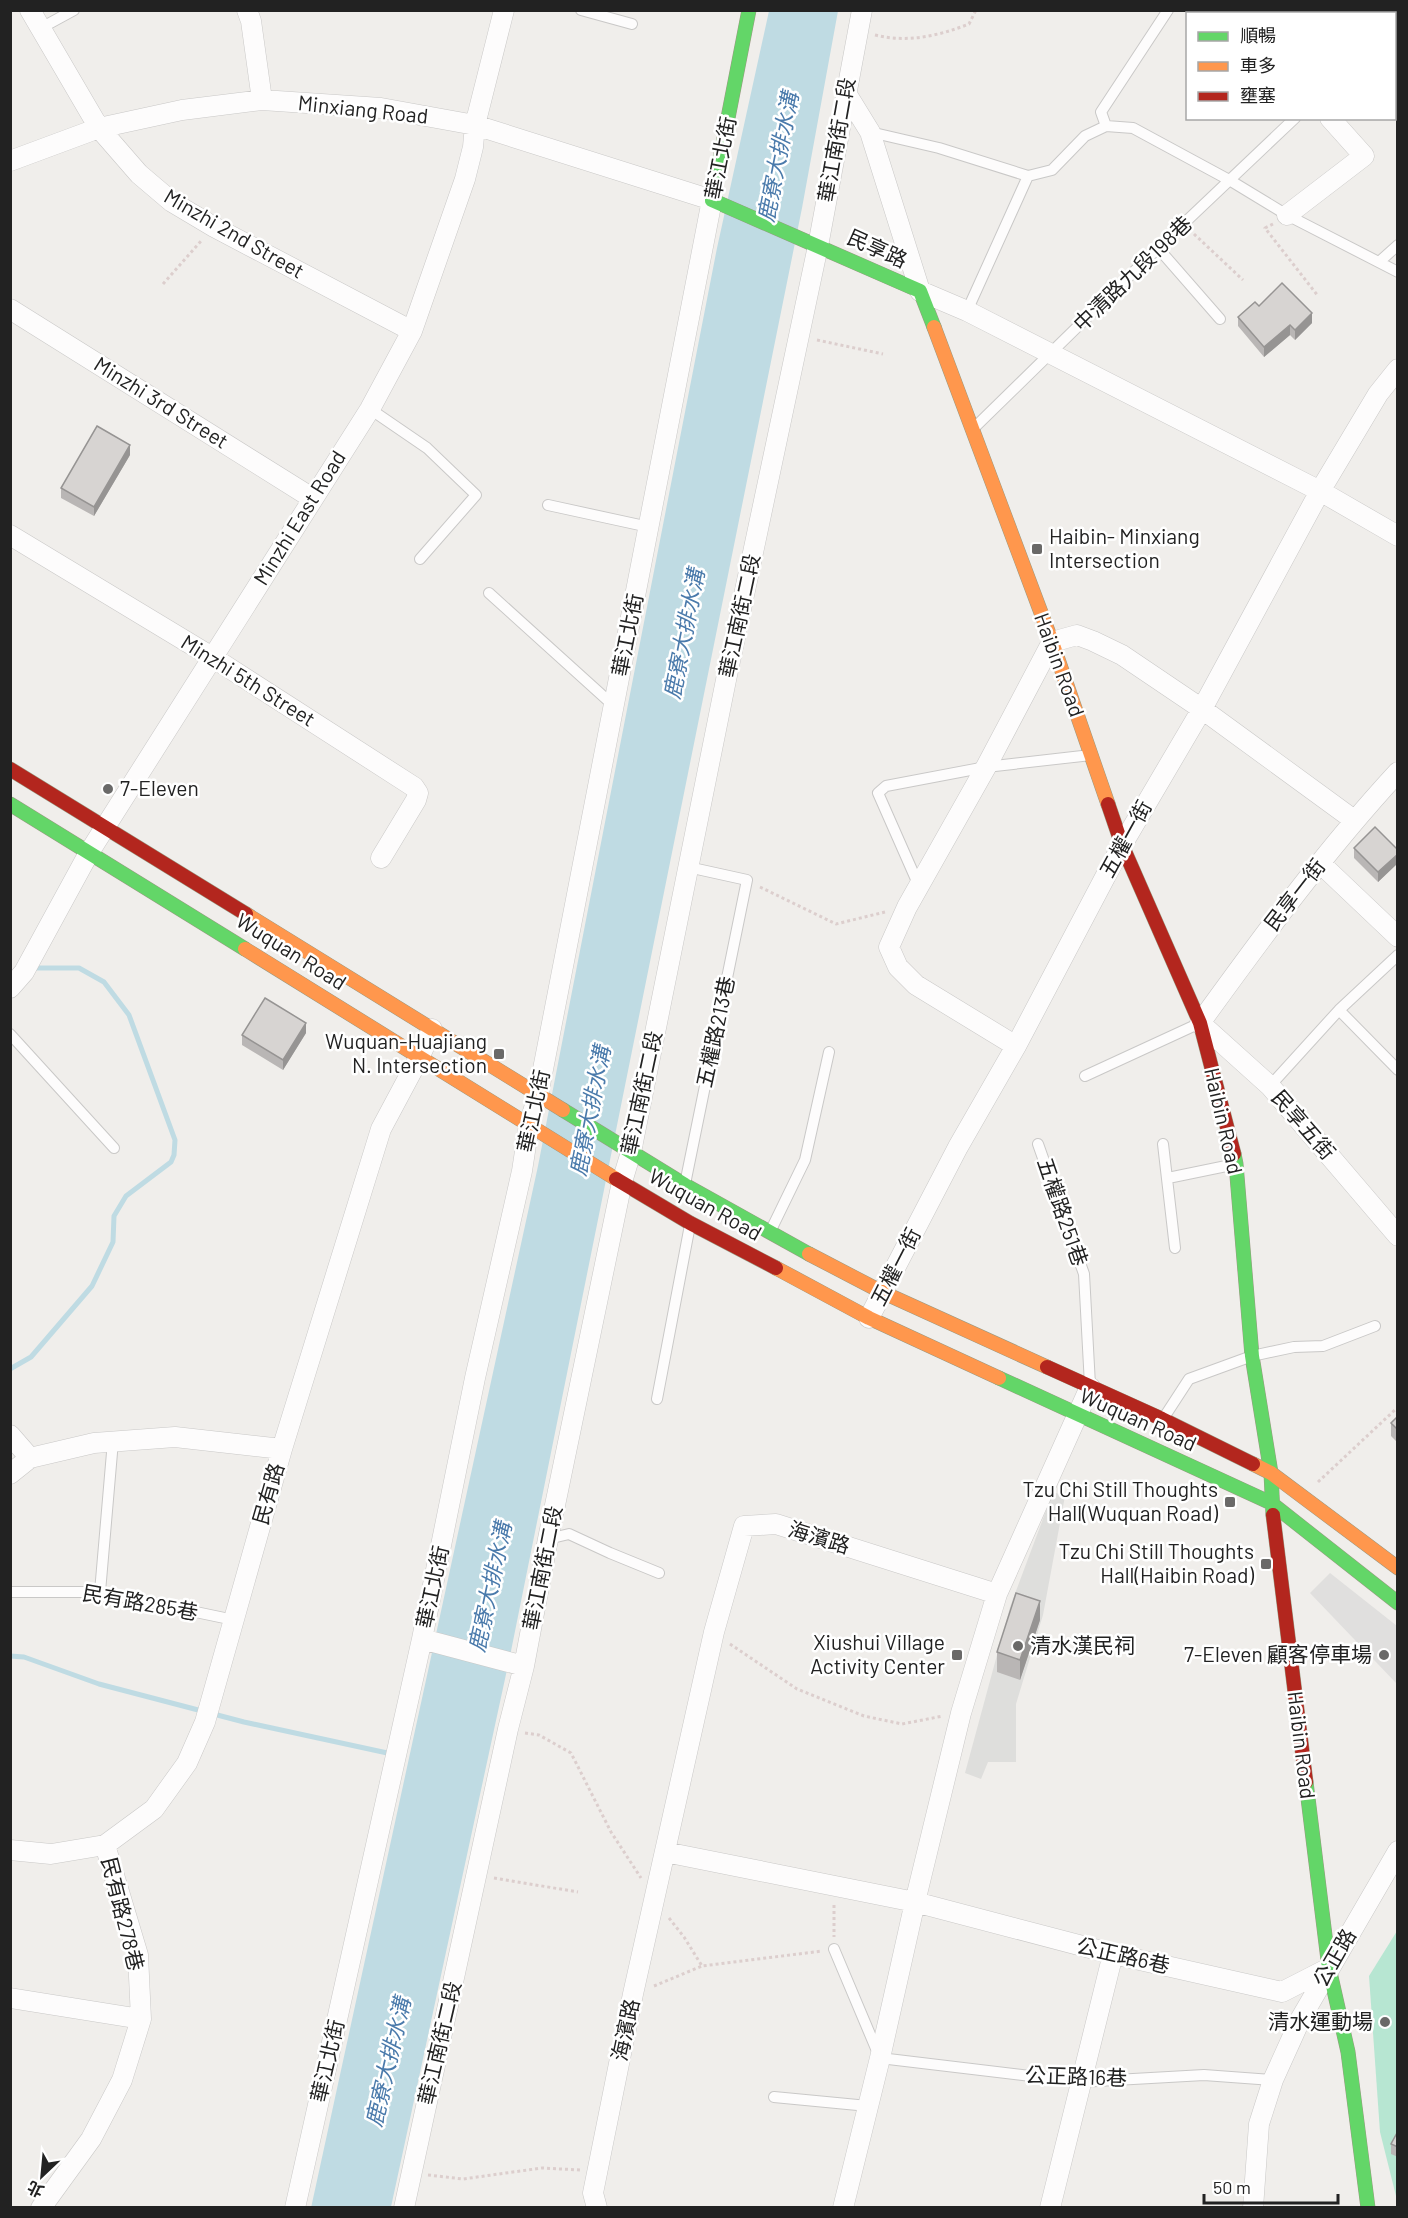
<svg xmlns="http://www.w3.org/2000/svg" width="1408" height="2218" viewBox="0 0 1408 2218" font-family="Barlow,'Noto Sans TC',sans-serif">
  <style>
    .religious { fill: #dededc }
    .pitch { fill: #b7e6d2 }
    .parking { fill: #e0dfde }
    .water { fill: #bfdbe3 }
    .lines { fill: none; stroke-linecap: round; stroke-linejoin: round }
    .stream { stroke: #bfdbe3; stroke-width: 5 }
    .lane-casing { stroke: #c9c8c7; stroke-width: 12 }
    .street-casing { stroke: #c9c8c7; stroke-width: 21 }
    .fast-casing { stroke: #999a82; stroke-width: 15 }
    .slow-casing { stroke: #999a82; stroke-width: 15 }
    .jam-casing { stroke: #999a82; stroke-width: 15 }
    .path { stroke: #dccecd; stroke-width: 3; stroke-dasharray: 3 3; stroke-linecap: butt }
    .lane { stroke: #fdfcfc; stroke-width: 10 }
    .street { stroke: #fdfcfc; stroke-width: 20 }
    .fast { stroke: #63d668; stroke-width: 14 }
    .slow { stroke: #ff974d; stroke-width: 14 }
    .jam { stroke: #b3261e; stroke-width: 14 }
    .wall { fill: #b9b6b5 }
    .shaded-wall { fill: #969493 }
    .building { fill: #d7d4d2; stroke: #969493; stroke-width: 1.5 }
    .poi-dot { fill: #6a6968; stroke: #fff; stroke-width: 2 }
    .labels { text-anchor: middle; stroke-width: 5; stroke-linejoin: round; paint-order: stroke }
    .street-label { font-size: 21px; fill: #222; stroke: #fff }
    .poi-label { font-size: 21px; fill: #222; stroke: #fff; text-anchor: end }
    .water-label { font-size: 22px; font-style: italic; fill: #4a7aab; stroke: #fff }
  </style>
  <rect width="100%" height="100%" fill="#f0eeeb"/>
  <path class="religious" d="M1053,1492L1065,1496L1043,1615L1016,1704V1762H988L981,1779L965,1773L1010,1607Z"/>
  <path class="pitch" d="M1397,1931V2200L1380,2132L1369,1976Z"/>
  <path class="parking" d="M1330,1573L1397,1626V1684L1310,1593Z"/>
  <path class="water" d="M769,11H838L802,208L511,1651L391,2207L311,2208L538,1166L717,248Z"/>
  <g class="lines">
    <path class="stream" d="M10,1369L31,1357L92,1286L113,1242L114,1216L126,1196L171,1162L174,1155L175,1140L129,1015L104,982L79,968H32
      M10,1656L24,1657L99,1684L244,1722L392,1754"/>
    <defs>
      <path id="lane" d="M581,10L632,24
        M1394,23L1398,20
        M41,28L74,10
        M1106,126L1101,112L1168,10
        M870,132L939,148L1028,176L1052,170L1085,136L1106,126L1133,128L1231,181L1287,215L1398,272
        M1158,248L1220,319
        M1379,262L1398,245
        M967,311L1028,176
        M370,409L427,448L476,495L420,559
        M974,428L1158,248L1295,118
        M548,505L649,527
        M489,593L614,706
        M919,886L878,793L886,786L986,767L1091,755
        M1339,1010L1398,1070
        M10,1034L114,1148
        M1085,1076L1200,1023
        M1270,1086L1339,1010L1398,955
        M1038,1144L1084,1274L1090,1385
        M1163,1144L1175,1248
        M1168,1178L1236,1164
        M685,1184L747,880L688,867
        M770,1232L805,1160L829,1052
        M657,1399L690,1225
        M1163,1419L1189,1379L1252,1356L1294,1347L1323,1346L1375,1326
        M548,1539L569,1534L610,1553L659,1573
        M10,1592H100L234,1620
        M100,1592L113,1441
        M834,1949L880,2058L1080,2082L1204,2075L1273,2080
        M774,2097L868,2106"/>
      <path id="street" d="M30,10L99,128L139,174L172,202L214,227L412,331
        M247,10L251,21L262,100
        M846,93L870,132L920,291L967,311L1320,491L1398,536
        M10,161L99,128L182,110L262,100L381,108L475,125L712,200L538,1095L529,1125L522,1171L475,1378L422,1639L295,2208
        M1287,215L1364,156L1330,118
        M10,309L312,498
        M10,535L212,657L414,787L418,793L416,800L381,858
        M1398,772C1325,851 1263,936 1200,1023L1270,1086L1398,1236
        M1320,863L1398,937
        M10,988L24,972L90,851L370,409L412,331L465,179L473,147L475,125L504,10
        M1016,1046L916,985L898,967L889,947L907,907L986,767L1052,642L1077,635L1093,641L1122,655L1202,709L1354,820
        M869,1318L958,1147L1016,1046L1122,845L1202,709L1320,491L1378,394L1398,369
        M10,1435L30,1458
        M10,1474L30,1458L94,1443L175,1437L282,1449
        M422,1639L524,1666
        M10,1850L51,1854L105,1845L154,1809L187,1763L205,1722L282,1449L381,1129L420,1056L432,1029
        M665,1852L915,1902L1113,1954L1282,1992L1329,1968
        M10,1998L141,2019
        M41,2208L91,2139L122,2080L141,2019L138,1955L105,1845
        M404,2208L508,1729L524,1666L548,1539L622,1182L631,1152L726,680L818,246L862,10
        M597,2208L593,2193L633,1994L714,1632L744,1526L776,1524L997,1594
        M843,2208L880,2058L915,1902L961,1713L997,1594L1090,1387
        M1050,2208L1113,1954
        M1253,2208L1259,2124L1273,2080L1301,2018L1398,1851"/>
      <path id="fast" d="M749,10L712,200L920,291L934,327
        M10,804L245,949
        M563,1110L685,1185L809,1254
        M1234,1154L1236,1164L1252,1356L1271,1473L1273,1515
        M999,1378L1271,1503L1398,1603
        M1306,1782L1329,1968L1348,2052L1368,2208"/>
      <path id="slow" d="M934,327L1052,642L1108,804
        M246,914L563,1110
        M245,949L616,1179
        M809,1254L882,1292L1047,1367
        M776,1268L869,1318L999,1378
        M1253,1464L1271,1473L1398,1568"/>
      <path id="jam" d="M10,769L246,914
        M1108,804L1122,845L1200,1023L1234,1154
        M616,1179L690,1223L776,1268
        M1047,1367L1162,1419L1253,1464
        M1273,1515L1306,1782"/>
    </defs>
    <use href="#lane" class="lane-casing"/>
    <use href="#street" class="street-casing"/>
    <use href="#fast" class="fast-casing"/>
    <use href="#slow" class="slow-casing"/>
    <use href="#jam" class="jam-casing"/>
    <path class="path" d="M875,35C908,43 938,36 969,24L976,10
      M1273,224L1265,228L1318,296
      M1194,234L1243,280
      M163,284L202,240
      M817,340L883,354
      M760,887L836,924L885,912
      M1318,1482L1398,1407
      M730,1644L797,1689L864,1716L902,1724L943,1716
      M525,1733L539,1735L571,1753L611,1832L641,1878
      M494,1878L578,1892
      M834,1905V1937
      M669,1918L684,1937L702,1966L822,1951
      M654,1986L702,1966
      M428,2175L463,2179L542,2168L580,2170"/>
    <use href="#lane" class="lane"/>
    <use href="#street" class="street"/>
    <use href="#fast" class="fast"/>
    <use href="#slow" class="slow"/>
    <use href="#jam" class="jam"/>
  </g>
  <path class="wall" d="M1259,306L1312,323L1295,340L1290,335L1264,357L1238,326V317Z
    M130,455L94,516L61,498V488Z
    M1354,848L1398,850V863L1378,882L1354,858Z
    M306,1033L283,1070L242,1045V1035Z
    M1398,1416V1443L1391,1436V1423Z
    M1040,1620L1020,1680L997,1672V1652Z
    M1398,2131V2157L1391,2154V2144Z"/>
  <path class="shaded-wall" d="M1312,313V323L1295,340V330Z
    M1290,325V335L1264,357V347Z
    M130,445V455L94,516V507Z
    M1398,854V863L1378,882V872Z
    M306,1023V1033L283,1070V1060Z
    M1040,1601V1620L1020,1680V1660Z"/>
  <path class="building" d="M1282,283L1312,313L1295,330L1290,325L1264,347L1238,317L1255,302L1259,306Z
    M97,426L130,445L94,507L61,488Z
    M1375,827L1398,850V854L1378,872L1354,848Z
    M265,998L306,1023L283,1060L242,1035Z
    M1398,1416V1430L1391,1423Z
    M1016,1593L1040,1601L1020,1660L997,1652Z
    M1398,2131V2147L1391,2144Z"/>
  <g class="poi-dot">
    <rect x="1031" y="543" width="12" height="12" rx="3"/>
    <circle cx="108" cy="789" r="6"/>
    <rect x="493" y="1048" width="12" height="12" rx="3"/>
    <rect x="1224" y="1496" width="12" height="12" rx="3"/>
    <rect x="1260" y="1558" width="12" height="12" rx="3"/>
    <circle cx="1018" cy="1646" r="6"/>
    <rect x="951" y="1649" width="12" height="12" rx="3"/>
    <circle cx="1384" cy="1655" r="6"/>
    <circle cx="1385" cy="2022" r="6"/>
  </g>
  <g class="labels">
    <g class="street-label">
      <text transform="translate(363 110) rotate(6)" y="7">Minxiang Road</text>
      <text transform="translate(837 140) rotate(-80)" y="7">華江南街二段</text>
      <text transform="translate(721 158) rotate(-79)" y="7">華江北街</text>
      <text transform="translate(234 234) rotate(30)" y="7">Minzhi 2nd Street</text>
      <text transform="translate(877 249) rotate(24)" y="7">民享路</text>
      <text transform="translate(1133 274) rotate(-44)" y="7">中清路九段198巷</text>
      <text transform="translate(161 403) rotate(32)" y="7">Minzhi 3rd Street</text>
      <text transform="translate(300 518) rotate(-58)" y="7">Minzhi East Road</text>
      <text transform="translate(740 616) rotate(-78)" y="7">華江南街二段</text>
      <text transform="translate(628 635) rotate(-79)" y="7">華江北街</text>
      <text transform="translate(1059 665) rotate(70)" y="7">Haibin Road</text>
      <text transform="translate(248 681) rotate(32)" y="7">Minzhi 5th Street</text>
      <text transform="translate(1126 839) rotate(-61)" y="7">五權一街</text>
      <text transform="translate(1295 895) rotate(-52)" y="7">民享一街</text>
      <text transform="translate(291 952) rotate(32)" y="7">Wuquan Road</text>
      <text transform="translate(716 1032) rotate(-78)" y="7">五權路213巷</text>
      <text transform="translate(642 1093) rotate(-78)" y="7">華江南街二段</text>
      <text transform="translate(534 1111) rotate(-78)" y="7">華江北街</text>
      <text transform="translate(1223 1121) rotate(77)" y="7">Haibin Road</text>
      <text transform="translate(1303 1125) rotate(49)" y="7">民享五街</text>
      <text transform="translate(705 1205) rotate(29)" y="7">Wuquan Road</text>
      <text transform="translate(1062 1212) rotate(71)" y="7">五權路251巷</text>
      <text transform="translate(896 1267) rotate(-63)" y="7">五權一街</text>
      <text transform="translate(1138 1420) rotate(24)" y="7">Wuquan Road</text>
      <text transform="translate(269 1494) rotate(-74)" y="7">民有路</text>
      <text transform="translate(819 1538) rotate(17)" y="7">海濱路</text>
      <text transform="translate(543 1568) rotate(-79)" y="7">華江南街二段</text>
      <text transform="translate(433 1587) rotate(-78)" y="7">華江北街</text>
      <text transform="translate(140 1603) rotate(10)" y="7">民有路285巷</text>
      <text transform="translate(1301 1745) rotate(83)" y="7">Haibin Road</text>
      <text transform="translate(122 1914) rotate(76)" y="7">民有路278巷</text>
      <text transform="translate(1123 1956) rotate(13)" y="7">公正路6巷</text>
      <text transform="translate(1335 1958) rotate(-60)" y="7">公正路</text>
      <text transform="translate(626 2030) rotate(-78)" y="7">海濱路</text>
      <text transform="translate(440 2043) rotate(-77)" y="7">華江南街二段</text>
      <text transform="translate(328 2061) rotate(-77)" y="7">華江北街</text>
      <text transform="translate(1076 2077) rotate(2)" y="7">公正路16巷</text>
    </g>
    <g class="poi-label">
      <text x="1049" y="544" text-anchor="start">Haibin- Minxiang<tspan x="1049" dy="24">Intersection</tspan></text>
      <text x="120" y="796" text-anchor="start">7-Eleven</text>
      <text x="487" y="1049">Wuquan-Huajiang<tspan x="487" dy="24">N. Intersection</tspan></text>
      <text x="1218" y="1497">Tzu Chi Still Thoughts<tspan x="1218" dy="24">Hall(Wuquan Road)</tspan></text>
      <text x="1254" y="1559">Tzu Chi Still Thoughts<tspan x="1254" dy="24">Hall(Haibin Road)</tspan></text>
      <text x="945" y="1650">Xiushui Village<tspan x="945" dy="24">Activity Center</tspan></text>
      <text x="1030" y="1653" text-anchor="start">清水漢民祠</text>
      <text x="1372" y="1662">7-Eleven 顧客停車場</text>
      <text x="1373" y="2029">清水運動場</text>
    </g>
    <g class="water-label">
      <text transform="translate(778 157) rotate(-79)" y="8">鹿寮大排水溝</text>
      <text transform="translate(684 634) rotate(-79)" y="8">鹿寮大排水溝</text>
      <text transform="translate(590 1111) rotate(-79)" y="8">鹿寮大排水溝</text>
      <text transform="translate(490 1587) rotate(-78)" y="8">鹿寮大排水溝</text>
      <text transform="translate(388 2062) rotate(-77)" y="8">鹿寮大排水溝</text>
    </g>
  </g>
  <rect width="1408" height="2218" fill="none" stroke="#222222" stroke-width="24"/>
  <rect x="1186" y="12" width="210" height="108" fill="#ffffff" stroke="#a7a7a7" stroke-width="1.5"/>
  <rect x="1198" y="32" width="30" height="9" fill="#63d668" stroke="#a7a7a7" stroke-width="1.5"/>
  <text x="1240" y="42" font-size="18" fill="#222222">順暢</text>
  <rect x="1198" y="62" width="30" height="9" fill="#ff974d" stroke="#a7a7a7" stroke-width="1.5"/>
  <text x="1240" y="72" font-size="18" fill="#222222">車多</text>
  <rect x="1198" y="92" width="30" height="9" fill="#b3261e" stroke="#a7a7a7" stroke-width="1.5"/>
  <text x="1240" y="102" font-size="18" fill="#222222">壅塞</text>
  <g transform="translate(42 2176) rotate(206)" stroke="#ffffff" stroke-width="4.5" paint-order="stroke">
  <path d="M0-4.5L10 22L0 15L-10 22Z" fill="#222222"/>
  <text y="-9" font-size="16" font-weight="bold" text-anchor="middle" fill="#222222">北</text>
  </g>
  <path d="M1204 2194v9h134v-9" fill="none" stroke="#222222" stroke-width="3"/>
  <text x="1213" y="2194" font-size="18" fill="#222222" stroke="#ffffff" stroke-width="4.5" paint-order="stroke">50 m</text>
</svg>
